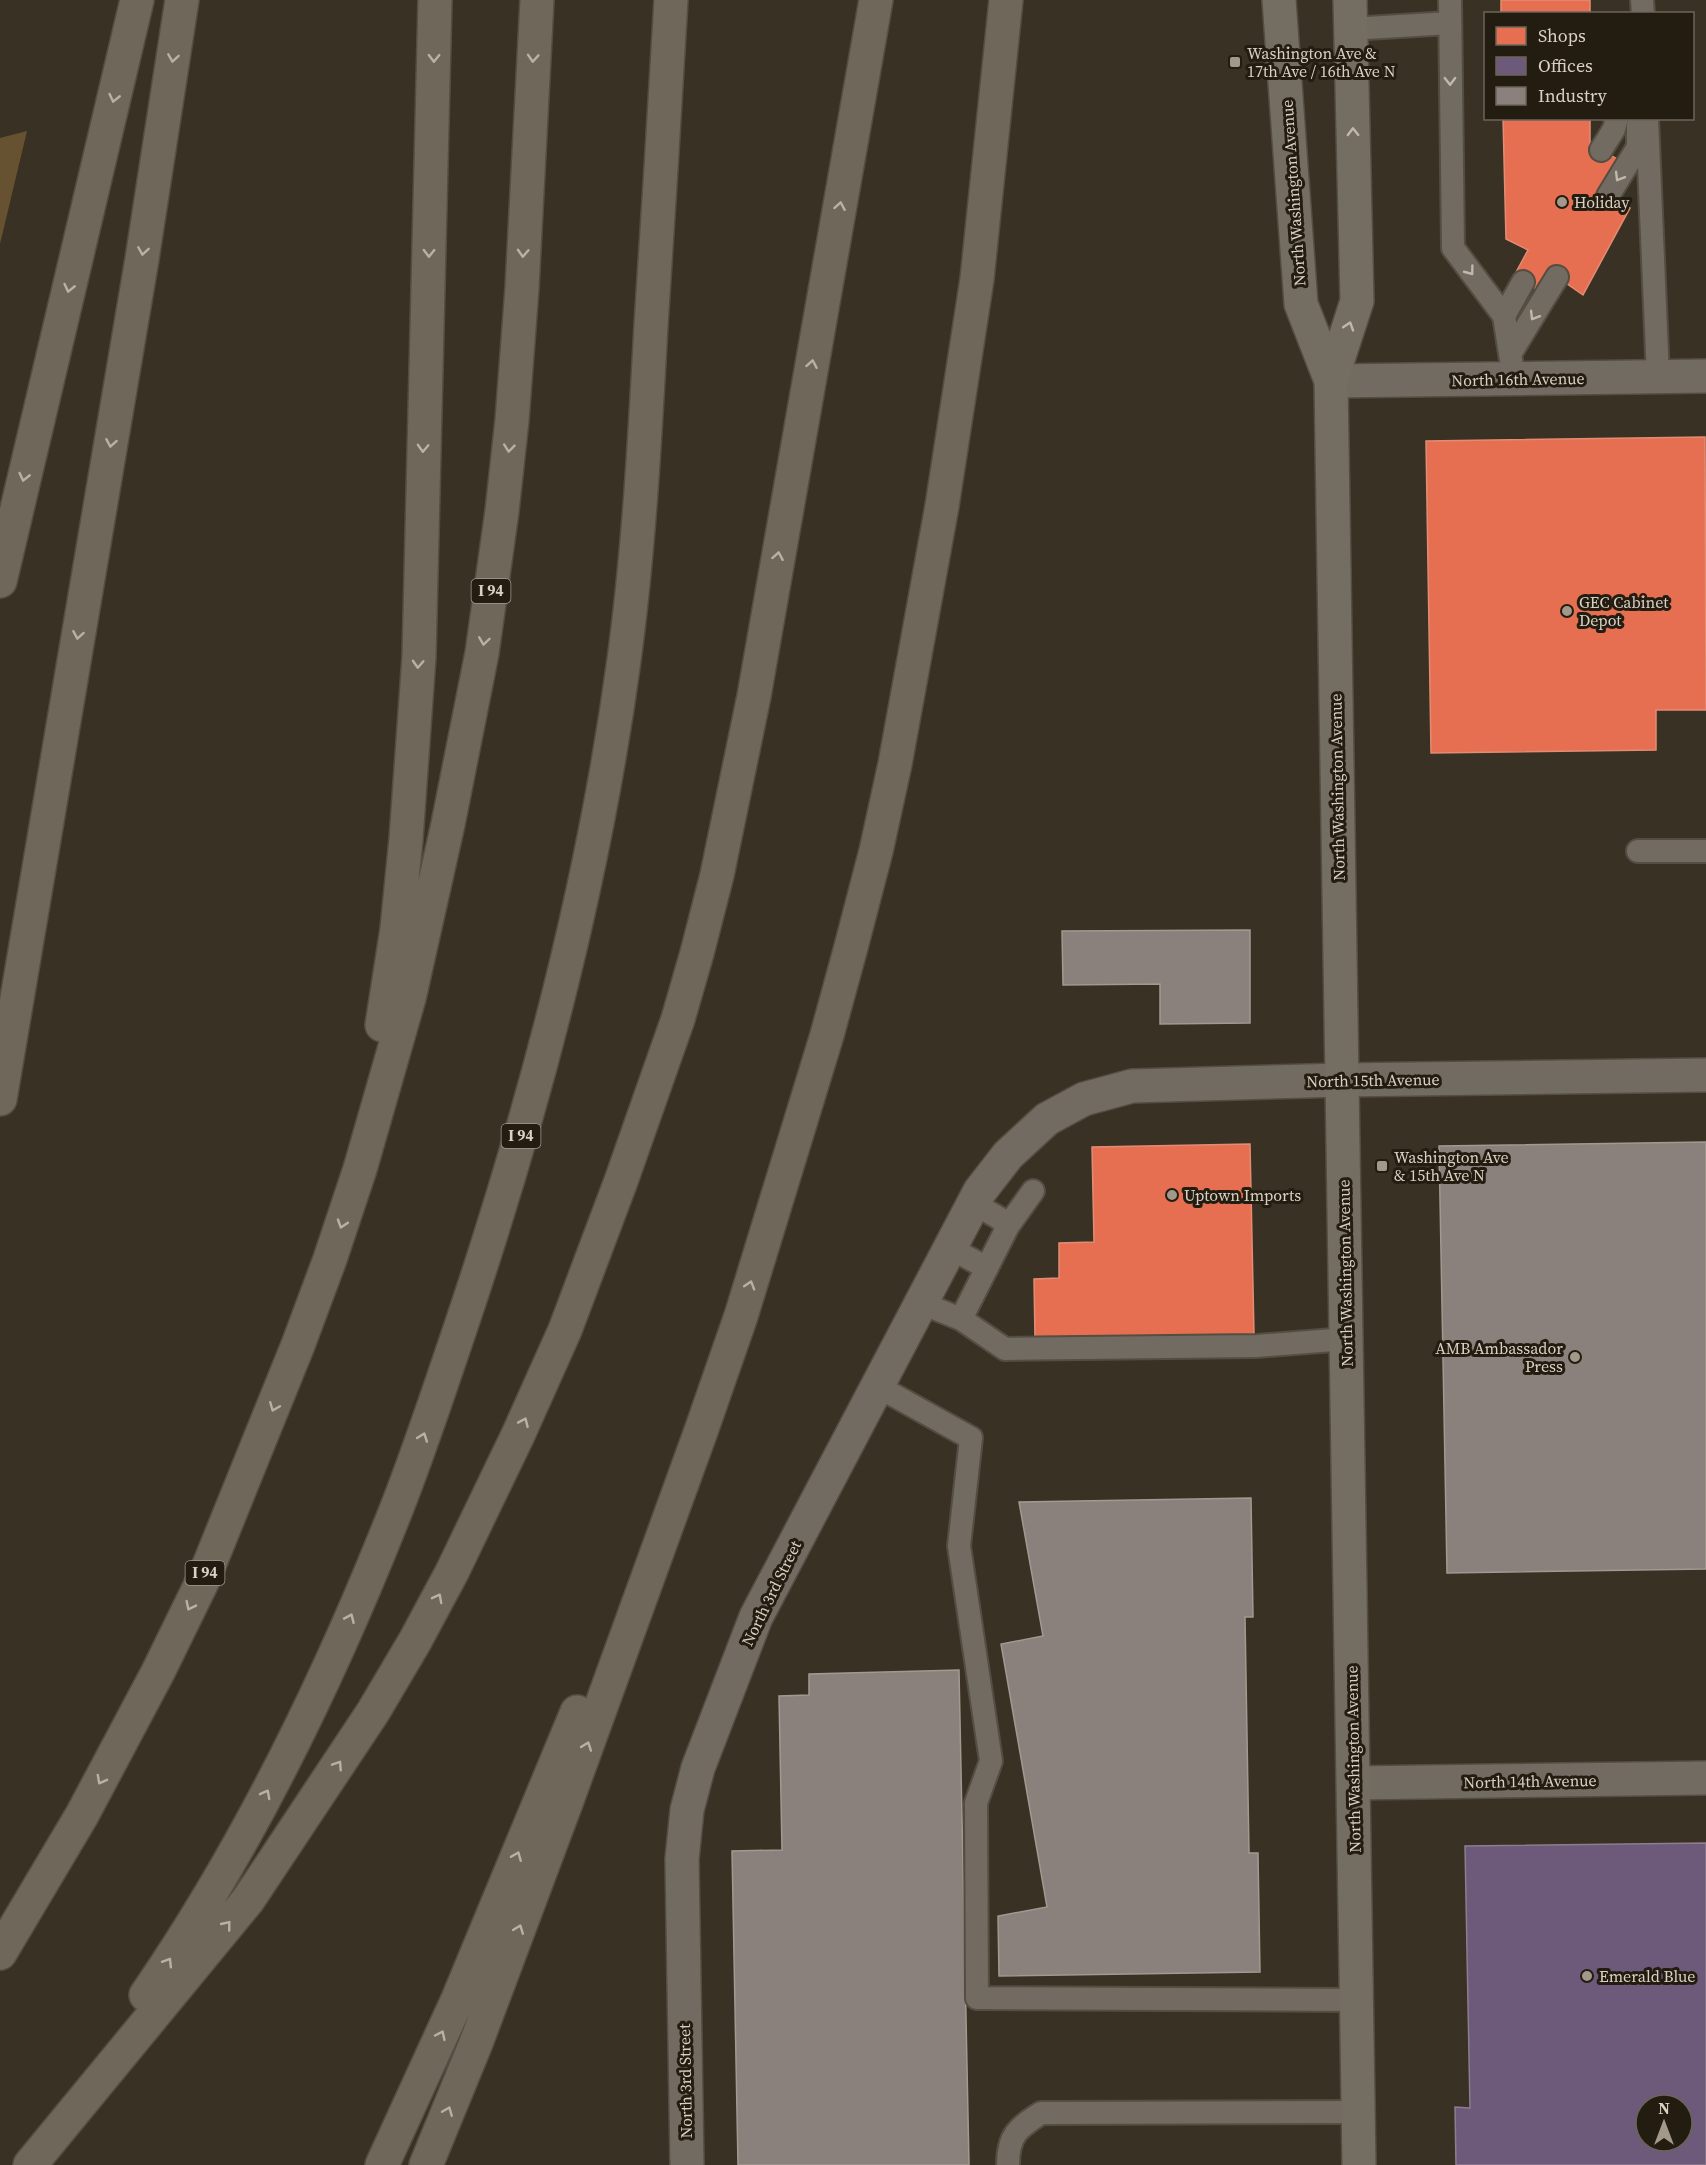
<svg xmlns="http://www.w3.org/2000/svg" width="1706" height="2165" viewBox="0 0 1706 2165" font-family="'Source Serif 4',serif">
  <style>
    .green { fill: #665131 }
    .shops { fill: #e76f51; stroke: #e38c73; stroke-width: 1.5 }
    .offices { fill: #6d597a; stroke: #8e7d90; stroke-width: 1.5; fill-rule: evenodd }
    .industry { fill: #8a817c; stroke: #a29991; stroke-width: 1.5 }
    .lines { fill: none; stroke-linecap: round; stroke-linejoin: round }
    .service-casing { stroke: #544d41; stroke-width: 26 }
    .minor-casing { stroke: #544d41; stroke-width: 36 }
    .secondary-casing { stroke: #544d41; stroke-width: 36 }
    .motorway-casing { stroke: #544d41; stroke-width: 36 }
    .service { stroke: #716b62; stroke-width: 22 }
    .minor { stroke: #716b62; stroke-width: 33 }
    .secondary { stroke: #746d61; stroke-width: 33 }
    .motorway { stroke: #6f6759; stroke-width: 33 }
    .oneway { stroke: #bab1a3 }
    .oneway2 { stroke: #c0b8ab }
    .oneway3 { stroke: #c0b8aa }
    .poi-dot { fill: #a2998b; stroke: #231c11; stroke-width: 2 }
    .labels { text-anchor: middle; stroke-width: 6; stroke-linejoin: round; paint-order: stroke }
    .shield { fill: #231c11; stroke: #a39b8e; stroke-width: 1.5 }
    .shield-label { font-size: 15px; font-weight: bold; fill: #dad1c3 }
    .poi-label { font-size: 16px; fill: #dad1c3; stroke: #231c11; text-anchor: start }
    .street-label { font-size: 16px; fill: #dad1c3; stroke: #231c11 }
  </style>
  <rect width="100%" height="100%" fill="#393123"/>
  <path class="green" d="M27,131L0,244V138Z"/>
  <path class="shops" d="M1501,0H1590V14H1501Z
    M1503,118H1590V144L1621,161L1608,196L1630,208L1583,295L1557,277L1545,294L1514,276L1528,250L1506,239Z
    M1705,437L1706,710H1656V750L1431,753L1426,441Z
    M1250,1144L1254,1334L1035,1339L1034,1279L1059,1278V1243L1094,1242L1092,1147Z"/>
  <path class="offices" d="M1706,1843V2165H1456L1455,2107L1470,2108L1465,1846ZM1646,2105H1682V2141H1646Z"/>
  <path class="industry" d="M1250,930V1023L1160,1024V984L1063,985L1062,931Z
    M1706,1142V1569L1447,1573L1439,1146Z
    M1251,1498L1253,1617H1245L1249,1853H1258L1260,1972L999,1976L998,1916L1047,1907L1001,1644L1043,1636L1019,1502Z
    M959,1670L969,2165H738L732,1851L782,1850L779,1696L809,1695V1674Z"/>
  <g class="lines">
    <defs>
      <path id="service" d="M1450,0L1453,248L1504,316L1514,379
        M1642,0L1643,14
        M1350,29L1450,23
        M1647,118L1658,377
        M1601,150L1614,129L1617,118
        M1608,196L1638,147V126
        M1504,316L1523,282
        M1510,354L1557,277
        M1638,851H1706
        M1008,1226L1033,1191
        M950,1248L987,1268
        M921,1303L961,1319L1008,1226L999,1218L973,1203
        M961,1319L1005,1349L1257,1346L1346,1339
        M877,1386L971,1438L959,1546L991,1761L976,1803L977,1998L1357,2000
        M1008,2165C1008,2135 1018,2128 1041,2113L1358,2112"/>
      <path id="minor" d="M1331,381L1706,376
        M1354,1783L1706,1778
        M687,2165L682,1859L687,1810L698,1768L756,1617L980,1191L1008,1155L1047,1119L1084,1099L1132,1086L1341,1080L1706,1075"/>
      <path id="secondary" d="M1279,0L1301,304L1331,381
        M1350,0L1357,301L1331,381L1359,2165"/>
      <path id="motorway" d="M0,581L137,0
        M382,1025L397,929L406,839L419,657L435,0
        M0,1099L142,259L182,0
        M0,1953L82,1815L158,1672L203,1580L298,1345L330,1259L360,1169L409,998L448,824L482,653L502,511L512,420L522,288L537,0
        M146,1995C247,1848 331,1675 396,1510C419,1452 439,1391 459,1332C533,1113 593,889 624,660C639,549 645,437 651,325C658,217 665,108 671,0
        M30,2165L248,1900L373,1712L415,1641L452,1572L518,1435L565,1330L621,1181L678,1019L697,953L717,875L754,696L876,0
        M382,2165L458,1999L577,1712
        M426,2165L476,2043L566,1803L701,1431L741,1316L827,1035L851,947L876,851L895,764L942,506L977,279L1006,0"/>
    </defs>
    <use href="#service" class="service-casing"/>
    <use href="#minor" class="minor-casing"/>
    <use href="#secondary" class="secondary-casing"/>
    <use href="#motorway" class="motorway-casing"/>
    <use href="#service" class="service"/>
    <use href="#minor" class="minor"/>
    <use href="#secondary" class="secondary"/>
    <use href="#motorway" class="motorway"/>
  </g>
  <defs><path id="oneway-chevron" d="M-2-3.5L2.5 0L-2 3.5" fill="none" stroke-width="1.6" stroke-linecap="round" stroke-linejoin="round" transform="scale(1.5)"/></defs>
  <g class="oneway">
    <use href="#oneway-chevron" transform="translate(173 58) rotate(99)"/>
    <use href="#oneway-chevron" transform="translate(434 58) rotate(91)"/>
    <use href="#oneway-chevron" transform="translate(533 58) rotate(94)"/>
    <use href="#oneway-chevron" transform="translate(114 98) rotate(103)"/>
    <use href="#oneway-chevron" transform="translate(840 206) rotate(-80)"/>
    <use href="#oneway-chevron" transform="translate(143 251) rotate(99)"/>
    <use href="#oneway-chevron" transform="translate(429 253) rotate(91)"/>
    <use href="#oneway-chevron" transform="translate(523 253) rotate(93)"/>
    <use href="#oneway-chevron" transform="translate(69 288) rotate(103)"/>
    <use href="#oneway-chevron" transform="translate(812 364) rotate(-80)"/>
    <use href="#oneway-chevron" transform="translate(111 443) rotate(100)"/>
    <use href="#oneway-chevron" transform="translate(423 448) rotate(92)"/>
    <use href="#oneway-chevron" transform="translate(509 448) rotate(96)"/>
    <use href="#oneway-chevron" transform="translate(24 477) rotate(103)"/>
    <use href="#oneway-chevron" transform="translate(778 556) rotate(-80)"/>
    <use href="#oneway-chevron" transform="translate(78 635) rotate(100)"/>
    <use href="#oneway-chevron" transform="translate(484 641) rotate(98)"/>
    <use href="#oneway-chevron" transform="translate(418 664) rotate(93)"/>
    <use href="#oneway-chevron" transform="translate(342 1224) rotate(108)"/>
    <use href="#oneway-chevron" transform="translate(750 1285) rotate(-73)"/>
    <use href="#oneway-chevron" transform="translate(274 1407) rotate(112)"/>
    <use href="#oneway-chevron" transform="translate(524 1422) rotate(-66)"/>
    <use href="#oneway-chevron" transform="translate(423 1437) rotate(-70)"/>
    <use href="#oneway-chevron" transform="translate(438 1598) rotate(-62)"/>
    <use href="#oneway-chevron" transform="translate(190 1606) rotate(116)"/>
    <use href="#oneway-chevron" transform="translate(350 1618) rotate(-66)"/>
    <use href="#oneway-chevron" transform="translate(587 1746) rotate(-70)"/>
    <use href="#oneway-chevron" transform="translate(338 1765) rotate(-57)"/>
    <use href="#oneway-chevron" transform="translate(101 1780) rotate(118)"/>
    <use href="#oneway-chevron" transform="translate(266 1794) rotate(-62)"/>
    <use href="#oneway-chevron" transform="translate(517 1856) rotate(-68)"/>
    <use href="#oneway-chevron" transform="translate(227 1925) rotate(-51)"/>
    <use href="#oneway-chevron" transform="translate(519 1929) rotate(-69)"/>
    <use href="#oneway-chevron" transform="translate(168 1962) rotate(-58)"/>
    <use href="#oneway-chevron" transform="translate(441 2035) rotate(-65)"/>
    <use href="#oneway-chevron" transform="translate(448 2111) rotate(-68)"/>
  </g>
  <g class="oneway2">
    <use href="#oneway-chevron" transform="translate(1450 81) rotate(89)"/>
    <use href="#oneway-chevron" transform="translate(1619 177) rotate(121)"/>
    <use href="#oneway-chevron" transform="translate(1470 271) rotate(53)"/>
    <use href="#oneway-chevron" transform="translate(1534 316) rotate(121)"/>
  </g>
  <g class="oneway3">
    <use href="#oneway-chevron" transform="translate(1353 132) rotate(-91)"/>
    <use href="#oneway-chevron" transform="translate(1349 326) rotate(-72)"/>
  </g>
  <g class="poi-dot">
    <rect x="1229" y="56" width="12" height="12" rx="3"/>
    <circle cx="1562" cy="202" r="6"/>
    <circle cx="1567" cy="611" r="6"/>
    <rect x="1376" y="1160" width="12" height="12" rx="3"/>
    <circle cx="1172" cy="1195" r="6"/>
    <circle cx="1575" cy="1357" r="6"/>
    <circle cx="1587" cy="1976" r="6"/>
  </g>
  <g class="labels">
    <g class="shield">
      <rect x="471.5" y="579" width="39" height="24" rx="4.5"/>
      <rect x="501.5" y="1124" width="39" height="24" rx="4.5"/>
      <rect x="185.5" y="1561" width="39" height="24" rx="4.5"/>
    </g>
    <g class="shield-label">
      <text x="491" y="596">I 94</text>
      <text x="521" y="1141">I 94</text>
      <text x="205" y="1578">I 94</text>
    </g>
    <g class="poi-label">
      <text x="1247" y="59">Washington Ave &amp;<tspan x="1247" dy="18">17th Ave / 16th Ave N</tspan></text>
      <text x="1574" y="208">Holiday</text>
      <text x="1579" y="608">GEC Cabinet<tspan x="1579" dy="18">Depot</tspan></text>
      <text x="1394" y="1163">Washington Ave<tspan x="1394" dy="18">&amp; 15th Ave N</tspan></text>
      <text x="1184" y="1201">Uptown Imports</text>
      <text x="1563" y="1354" text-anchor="end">AMB Ambassador<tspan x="1563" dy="18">Press</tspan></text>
      <text x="1599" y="1982">Emerald Blue</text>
    </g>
    <g class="street-label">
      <text transform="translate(1293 193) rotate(-94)" y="6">North Washington Avenue</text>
      <text transform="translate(1518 379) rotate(-1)" y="6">North 16th Avenue</text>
      <text transform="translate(1337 787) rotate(-91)" y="6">North Washington Avenue</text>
      <text transform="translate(1373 1080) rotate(-1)" y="6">North 15th Avenue</text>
      <text transform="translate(1345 1273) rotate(-91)" y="6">North Washington Avenue</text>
      <text transform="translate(771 1593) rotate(-64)" y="6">North 3rd Street</text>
      <text transform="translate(1353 1759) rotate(-91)" y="6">North Washington Avenue</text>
      <text transform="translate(1530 1781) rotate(-1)" y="6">North 14th Avenue</text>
      <text transform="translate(685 2081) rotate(-91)" y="6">North 3rd Street</text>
    </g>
  </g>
  <rect x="1484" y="12" width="210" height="108" fill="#231c11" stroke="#6c6458" stroke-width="1.5"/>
  <rect x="1496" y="27" width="30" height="18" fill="#e76f51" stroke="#6c6458" stroke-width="1.5"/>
  <text x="1538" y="42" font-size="18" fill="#dad1c3">Shops</text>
  <rect x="1496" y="57" width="30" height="18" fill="#6d597a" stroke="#6c6458" stroke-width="1.5"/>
  <text x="1538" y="72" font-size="18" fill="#dad1c3">Offices</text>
  <rect x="1496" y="87" width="30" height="18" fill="#8a817c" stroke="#6c6458" stroke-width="1.5"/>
  <text x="1538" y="102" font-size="18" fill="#dad1c3">Industry</text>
  <g transform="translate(1664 2123)"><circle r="28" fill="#231c11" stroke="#6c6458" stroke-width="1.5"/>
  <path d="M0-4.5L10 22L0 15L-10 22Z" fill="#a2998b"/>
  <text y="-9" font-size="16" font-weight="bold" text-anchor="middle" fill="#dad1c3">N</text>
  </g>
</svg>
